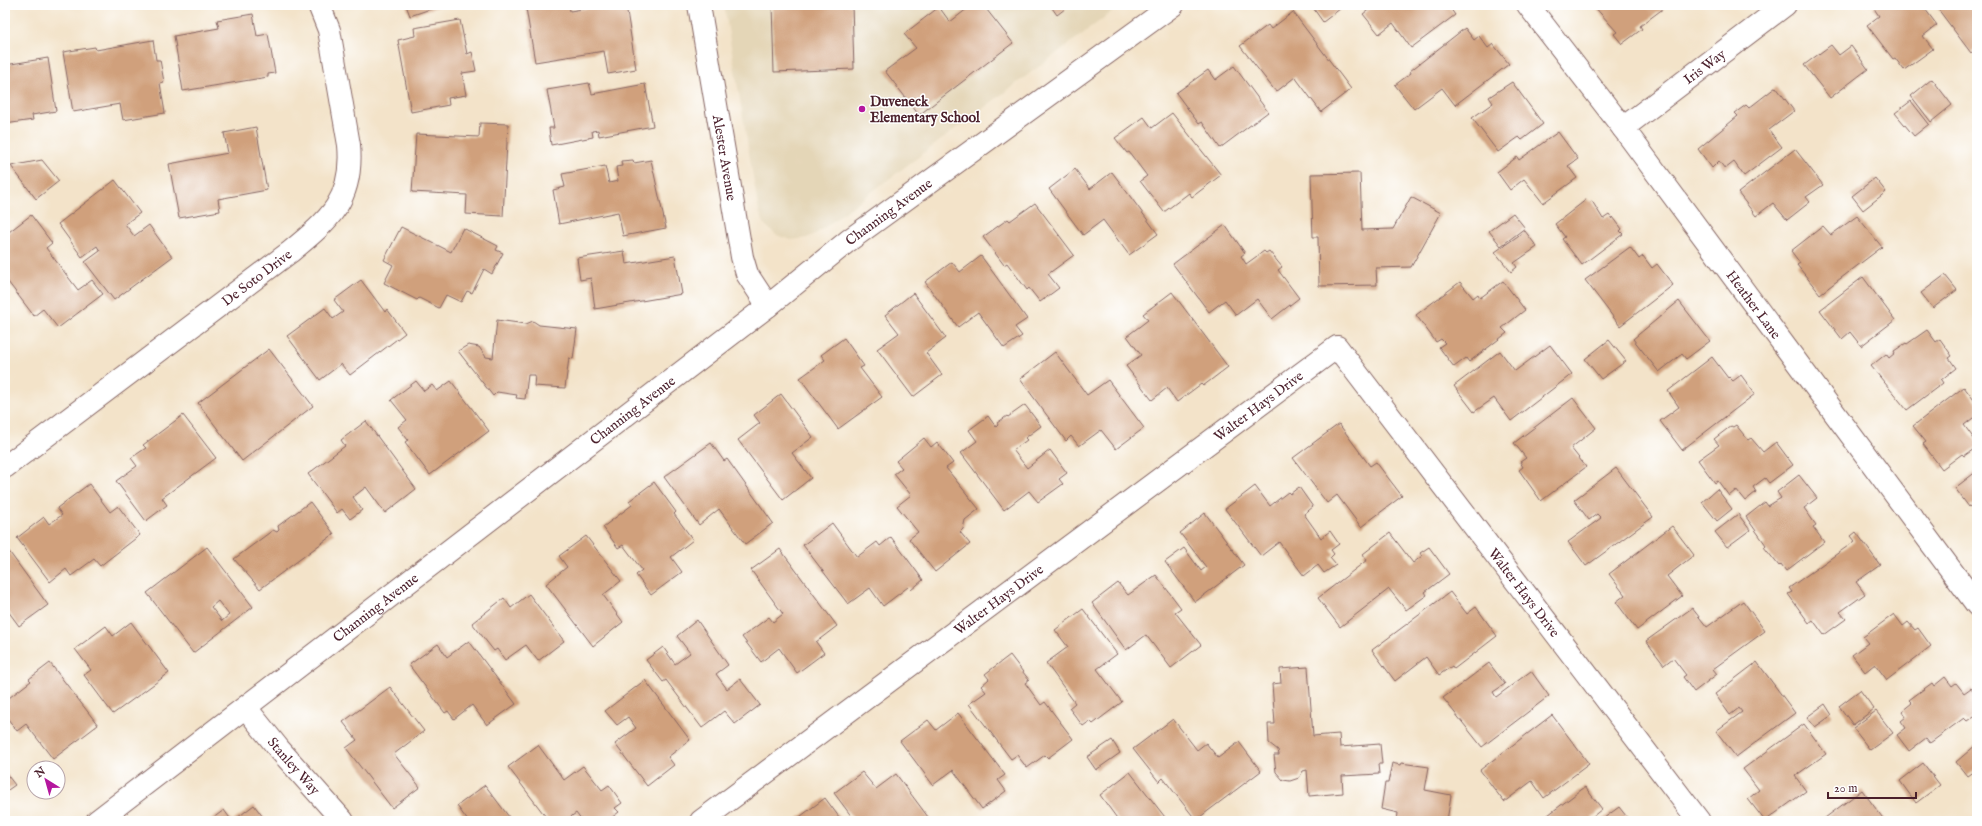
<svg xmlns="http://www.w3.org/2000/svg" width="1982" height="826" viewBox="0 0 1982 826" font-family="'IM FELL English',serif">
  <style>
    .built { fill: #e4d6b7 }
    .building { fill: #d0a07b; fill-rule: evenodd }
    .lines { fill: none; stroke-linecap: round; stroke-linejoin: round }
    .minor-casing { stroke: #856462; stroke-width: 24 }
    .tertiary-casing { stroke: #856462; stroke-width: 24 }
    .minor { stroke: #fff; stroke-width: 22 }
    .tertiary { stroke: #fff; stroke-width: 22 }
    .poi-dot { fill: #b5179e; stroke: #fff; stroke-width: 1.5 }
    .labels { text-anchor: middle; stroke-width: 3; stroke-linejoin: round; paint-order: stroke }
    .street-label { font-size: 14px; fill: #4a1f2b; stroke: #fff }
    .poi-label { font-size: 14px; font-weight: bold; fill: #4a1f2b; stroke: #fff; text-anchor: start }
  </style>
  <rect width="100%" height="100%" fill="#fff"/>
  <filter id="ink" filterUnits="userSpaceOnUse"><feTurbulence type="fractalNoise" baseFrequency=".025" numOctaves="2"/><feDisplacementMap in="SourceGraphic" scale="8" xChannelSelector="R" yChannelSelector="G"/><feConvolveMatrix kernelMatrix="1 2 1 2 8 2 1 2 1" color-interpolation-filters="sRGB"/></filter>
  <filter id="wash" filterUnits="userSpaceOnUse"><feTurbulence type="fractalNoise" baseFrequency=".012" numOctaves="4" result="noise"/><feDisplacementMap in="SourceGraphic" scale="16" xChannelSelector="R" yChannelSelector="G"/><feGaussianBlur stdDeviation="0.9" result="paint"/><feColorMatrix in="noise" values="0 0 0 0 0 0 0 0 0 0 0 0 0 0 0 0 0 1.4 0 .05"/><feComposite in="paint" operator="in"/></filter>
  <g filter="url(#wash)">
    <rect width="100%" height="100%" fill="#f3e3c9"/>
    <path class="built" d="M724,5H1121L817,233L807,238L791,240L776,235L765,225L759,212Z"/>
    <g id="blocks">
      <path class="building" d="M406,5H442L410,16Z
        M543,5H569L570,11L607,5H626L636,69L608,74L604,51L535,62L526,8Z
        M772,5H852L854,69L774,72Z
        M972,5H983L1013,43L919,115L885,71L916,48L904,34L939,7L950,22Z
        M1050,5H1070L1057,15Z
        M1311,5H1345L1323,22Z
        M1375,5H1380L1382,7L1385,5H1448L1455,15L1411,48L1393,23L1379,34L1363,14Z
        M1593,5H1668L1640,26L1642,29L1622,44L1614,34L1617,32Z
        M1876,5H1922L1937,25L1923,36L1933,49L1904,70L1895,58L1893,59L1867,25L1879,16L1873,7Z
        M1935,5H1977V48L1971,53Z
        M1293,12L1351,89L1321,112L1295,77L1276,92L1240,46L1268,25L1271,29Z
        M253,14L257,36L268,34L275,73L268,74V77L183,91L174,36L219,28L217,20Z
        M460,20L467,54L472,52L476,71L462,73L466,95L448,98L449,105L411,112L398,40L415,36L414,28Z
        M1465,28L1474,40L1479,36L1488,48L1493,44L1509,64L1455,105L1442,88L1414,109L1395,85L1411,73L1410,71Z
        M153,40L156,60H160L164,82L160,83L165,113L123,120L120,104L73,112L63,52L95,47L96,50Z
        M1831,45L1839,55L1851,46L1868,69L1830,98L1804,65Z
        M48,58L56,111L32,115L33,120L5,124V65Z
        M1234,66L1268,112L1220,148L1202,122L1199,124L1176,93L1208,70L1215,80Z
        M1932,79L1952,105L1931,122L1911,96Z
        M1512,82L1543,124L1522,140L1519,137L1498,152L1472,118L1493,103L1489,97Z
        M589,83L592,94L645,84L653,126L599,136L598,130L592,131L593,137L551,145L549,128H554L547,90Z
        M1776,87L1794,111L1769,130L1782,147L1744,176L1734,162L1725,169L1719,161L1712,168L1698,149L1738,116L1735,113L1746,105L1749,108Z
        M1911,101L1929,124L1914,136L1895,113Z
        M1172,113L1221,175L1192,197L1189,193L1164,212L1140,181L1147,176L1129,152L1127,153L1115,138L1144,117L1152,128Z
        M480,123L508,124L503,216L466,214L467,195L412,192L416,134L479,137Z
        M256,127L267,190L218,199L220,211L179,218L169,164L228,153L224,133Z
        M1558,132L1578,159L1568,166L1577,178L1543,203L1524,179L1510,190L1497,172L1517,157L1519,160Z
        M1795,149L1823,185L1806,197L1810,202L1787,220L1773,203L1756,216L1738,193Z
        M42,160L59,181L36,199L11,166Z
        M633,160L634,163L651,160L666,228L623,236L618,212L559,224L553,190L565,187L562,174L605,166L609,183L618,181L616,167L622,166L621,161Z
        M1075,169L1090,189L1112,172L1158,234L1129,255L1103,220L1083,235L1049,189Z
        M1360,173L1362,230L1393,229L1411,197L1441,213L1411,267L1376,268L1377,285L1319,286L1318,237H1313L1311,174Z
        M1875,178L1886,192L1863,210L1852,196Z
        M115,180L140,213L125,224L134,236L149,225L172,257L114,300L85,262L100,251L97,246L82,257L58,224Z
        M1587,199L1590,202L1592,201L1603,219L1609,215L1612,219L1613,217L1622,229L1620,231L1623,234L1582,265L1562,239L1565,237L1555,224Z
        M1035,203L1074,255L1048,274L1059,288L1040,302L1029,288L1027,290L1007,263L1004,265L983,237L1008,219L1010,221Z
        M1513,213L1525,228L1501,246L1489,231Z
        M31,215L52,243L46,248L78,290L92,280L103,294L58,328L43,309L34,316L5,278V235Z
        M1857,216L1882,247L1820,294L1797,265L1800,263L1791,251L1823,226L1831,235Z
        M1225,225L1245,253L1241,256L1246,264L1264,251L1266,253L1269,251L1282,267L1278,270L1299,298L1272,319L1257,299L1236,315L1225,300L1209,312L1173,264Z
        M401,227L451,252L463,228L498,246L496,250L503,253L492,274L484,269L472,293L467,291L461,302L446,295L439,308L419,298L417,300L384,283L393,265L384,260Z
        M1525,231L1537,247L1514,263L1517,267L1511,272L1495,252Z
        M1630,247L1639,259L1643,256L1652,268L1657,264L1673,285L1620,326L1585,280Z
        M624,251L626,264L675,256L682,294L595,309L591,278L580,280L577,258Z
        M981,256L1027,319L1015,327L1022,336L1004,348L978,312L958,327L925,282L952,262L960,272Z
        M1945,275L1957,290L1933,308L1921,293Z
        M1863,277L1895,320L1861,346L1850,332L1842,339L1820,310Z
        M361,280L385,312L387,309L405,333L350,375L341,364L320,380L287,336L325,308L333,319L343,312L334,300Z
        M1503,281L1525,310L1502,328L1507,333L1469,362L1466,358L1454,367L1439,347L1445,343L1441,339L1436,342L1416,315L1460,282L1473,298L1478,294L1480,298Z
        M1172,292L1228,367L1203,386L1201,384L1177,402L1167,388L1152,400L1126,366L1141,355L1127,336L1148,320L1143,314Z
        M913,293L946,338L926,353L942,375L913,397L877,349L899,333L885,315Z
        M1679,301L1710,341L1686,359L1682,354L1659,372L1633,339Z
        M497,320L526,324L533,321L539,325L577,329L573,359L569,358L565,388L534,386L535,375H528L525,399L516,398L517,395L497,392L493,396L458,351L468,345L479,347L486,357L493,358Z
        M1927,330L1936,342L1940,339L1952,356L1949,358L1956,368L1941,380L1943,383L1907,410L1871,366L1886,354L1889,358L1895,353L1894,351L1906,343L1907,344Z
        M844,338L864,366L860,368L882,397L838,429L800,378L825,360L821,355Z
        M1609,340L1626,361L1601,379L1585,359Z
        M1550,345L1572,374L1511,421L1494,398L1474,412L1454,386L1500,351L1515,371Z
        M269,349L313,406L242,461L198,403Z
        M1055,352L1087,395L1108,380L1144,428L1116,449L1101,430L1079,446L1071,436L1066,441L1020,379Z
        M1712,357L1728,378L1729,377L1733,381L1741,375L1755,394L1682,450L1660,421L1679,407L1668,391Z
        M416,381L424,391L432,385L437,391L451,381L489,431L430,475L405,442L408,440L398,427L407,420L391,400Z
        M1964,387L1977,404V415L1964,425L1977,443V447L1964,456L1962,454L1942,469L1923,444L1926,442L1913,426Z
        M781,394L813,437L792,453L811,478L783,500L738,440L760,423L754,415Z
        M1573,398L1596,428L1571,448L1586,467L1541,501L1519,470L1523,467L1520,462L1526,458L1514,443Z
        M1025,405L1041,426L1025,438L1027,440L1013,450L1027,468L1050,450L1067,473L1059,479L1063,484L1038,502L1029,491L1004,510L961,453L977,441L969,430L988,416L996,427L998,425L997,423L1007,416L1008,417Z
        M183,415L216,458L162,498L167,505L146,521L116,481L137,466L131,458L146,448L143,445Z
        M366,421L416,489L385,513L366,487L353,497L362,510L350,519L342,509L337,513L308,474L345,446L341,440Z
        M1339,424L1370,466L1376,462L1402,496L1361,527L1337,495L1327,503L1293,458Z
        M1736,425L1748,440L1751,438L1763,452L1776,442L1793,465L1769,483L1765,478L1753,487L1756,492L1745,501L1736,490L1729,496L1718,481L1715,483L1698,460L1719,445L1714,439L1731,426L1733,427Z
        M924,438L931,447L937,442L953,463L946,468L979,509L965,520L963,529L960,532L970,544L935,572L909,539L918,532L897,506L911,495L894,474L902,468L896,461Z
        M711,443L724,461L727,459L773,523L745,544L719,509L699,525L664,477Z
        M1616,468L1653,517L1586,566L1568,542L1601,518L1597,514L1589,520L1574,500Z
        M1977,471V509L1973,504L1969,507L1955,488Z
        M1799,475L1817,498L1804,508L1816,525L1813,527L1824,542L1786,571L1781,564L1779,566L1764,547L1766,545L1746,517L1765,502L1768,506L1781,498L1777,492Z
        M654,482L676,512L674,514L693,540L671,557L682,572L651,595L636,575L642,570L623,545L618,548L603,527L632,505L629,501Z
        M89,484L110,512L118,506L140,535L100,566L94,559L71,576L66,569L50,582L17,538L44,517L49,524L62,515L57,508Z
        M1255,486L1270,506L1288,492L1290,494L1299,487L1313,507L1304,514L1321,538L1330,531L1339,544L1331,550L1334,554L1330,558L1336,565L1324,573L1318,565L1304,576L1279,542L1261,556L1225,509Z
        M1717,489L1732,509L1717,521L1702,502Z
        M310,502L334,534L260,589L234,559L273,530L277,532L279,530L278,526Z
        M1205,513L1244,565L1195,602L1165,562L1184,548L1201,571L1206,567L1180,533Z
        M1738,514L1750,530L1727,547L1715,532Z
        M832,523L857,557L877,542L880,546L891,537L923,580L911,590L908,587L883,606L870,588L848,604L803,545Z
        M1672,526L1694,555L1667,576L1682,596L1637,630L1616,602L1625,595L1609,574Z
        M1856,532L1880,565L1856,582L1865,594L1840,612L1846,619L1824,635L1813,620L1809,623L1788,594L1792,592L1789,588L1855,541L1851,536Z
        M1390,533L1413,563L1422,556L1420,553L1429,547L1449,574L1425,592L1427,595L1406,610L1389,589L1340,627L1318,598L1367,560L1363,554Z
        M586,536L621,581L603,595L623,622L593,646L546,584L567,567L559,556Z
        M5,546L48,605L19,626L8,611L5,613Z
        M207,547L253,607L193,653L147,593ZM218,601L229,615L222,621L211,607Z
        M780,549L837,626L816,642L824,653L797,673L779,648L761,662L742,637L769,617L773,622L783,614L751,570Z
        M1156,575L1181,608L1175,612L1201,645L1171,668L1146,635L1126,650L1092,603L1118,583L1128,595Z
        M1450,592L1467,614L1476,607L1497,636L1454,669L1452,666L1439,675L1426,657L1395,681L1372,650Z
        M529,594L564,641L538,661L526,645L505,660L497,649L494,651L472,623L504,598L511,608Z
        M1743,601L1765,631L1713,669L1717,674L1694,692L1683,677L1686,675L1673,658L1664,665L1646,641L1692,608L1707,627Z
        M1083,609L1117,654L1097,669L1122,702L1093,724L1090,721L1083,726L1069,708L1075,703L1046,663L1068,647L1055,630Z
        M1894,614L1903,626L1908,622L1915,630L1918,628L1931,646L1887,680L1875,664L1865,672L1852,655L1868,643L1863,637Z
        M697,620L728,665L716,674L727,689L740,679L760,705L735,724L724,711L702,728L666,680L663,682L646,660L663,647L675,664L690,653L677,636Z
        M131,622L169,673L113,714L84,675L91,670L75,649L106,626L113,636Z
        M469,641L516,704L487,725L472,705L454,719L448,711L445,713L409,665L438,644L447,657Z
        M1010,655L1029,680L1025,683L1041,705L1045,702L1073,739L1048,758L1045,755L1027,768L1017,755L1011,759L969,704L986,692L981,686L989,679L985,674Z
        M1757,662L1795,713L1736,757L1716,731L1742,712L1739,708L1730,715L1715,694Z
        M50,663L98,725L53,759L26,724L17,731L5,715V701L31,681L29,679Z
        M1489,663L1505,684L1493,692L1496,697L1531,671L1549,696L1482,747L1443,698Z
        M1308,667L1313,736L1339,734L1340,747L1380,744L1382,764H1378L1379,774L1342,776L1343,793L1309,796L1307,770L1303,771L1299,778L1290,781L1283,780L1276,772L1274,755H1279L1278,750L1269,743L1268,724H1275L1272,684L1281,683L1280,669Z
        M1945,677L1952,686L1956,683L1964,693L1971,688L1977,695V714L1967,721L1964,718L1930,743L1926,738L1909,751L1897,735L1906,728L1901,721L1906,717L1902,711L1912,703L1909,700L1932,683L1934,686Z
        M645,680L690,740L668,757L674,765L647,786L615,744L636,728L628,717L617,725L605,711Z
        M390,687L424,731L394,754L420,787L392,808L346,748L357,740L343,722Z
        M1860,690L1874,709L1853,725L1839,706Z
        M1825,704L1832,715L1815,727L1807,717Z
        M1876,711L1893,733L1870,750L1853,728Z
        M958,713L1005,775L998,780L1006,791L982,809L953,770L933,785L900,741L928,720L936,730Z
        M1552,715L1589,764L1544,798L1532,781L1504,802L1480,770Z
        M1173,719L1197,750L1206,743L1218,758L1239,742L1261,771L1196,820L1163,778L1159,782L1133,749Z
        M1804,724L1826,754L1795,776L1806,791L1765,821L1748,799L1759,790L1743,769Z
        M1112,740L1120,753L1096,770L1087,757Z
        M1977,744V775L1974,771L1967,776L1956,762Z
        M538,745L564,780L583,766L602,790L609,785L622,803L615,808L619,812L607,821H582L576,813L565,821H549L508,767Z
        M1392,763L1400,765L1401,763L1429,767L1425,790L1451,795L1447,821H1397L1398,813L1381,809L1385,783H1388Z
        M1923,763L1940,785L1916,803L1900,781Z
        M5,772L15,785L5,792Z
        M862,772L876,789L896,774L931,821H855L834,793Z
        M1130,772L1168,821H1119L1100,795Z
        M485,785L512,821H468L457,806Z
        M1585,787L1602,809L1592,817L1595,821H1540Z
        M1862,790L1885,821H1821Z
        M825,798L842,821H799L797,819Z
        M254,805L266,821H233Z
        M1619,807L1630,821H1600Z
        M224,810L232,821H209Z"/>
    </g>
  </g>
  <g filter="url(#ink)">
    <use href="#blocks" fill-opacity="0" stroke="#856462" stroke-width="1"/>
    <g class="lines">
      <defs>
        <g id="minor">
          <path id="s1" d="M699,5L742,257L747,274L768,306"/>
          <path id="s2" d="M1528,5L1623,128L1977,605"/>
          <path id="s3" d="M1623,128L1785,5"/>
          <path id="s4" d="M5,467L290,252C329,220 354,200 349,145L329,30L319,5"/>
          <path id="s5" d="M246,708L279,749L343,821"/>
          <path id="s6" d="M701,821L1337,347L1699,821"/>
        </g>
        <g id="tertiary">
          <path id="s7" d="M97,821L768,306L848,241L1173,5"/>
        </g>
      </defs>
      <use href="#minor" class="minor-casing"/>
      <use href="#tertiary" class="tertiary-casing"/>
      <use href="#minor" class="minor"/>
      <use href="#tertiary" class="tertiary"/>
    </g>
  </g>
  <circle class="poi-dot" cx="862" cy="109" r="4"/>
  <g class="labels">
    <g class="street-label">
      <text dy="5" stroke="none"><textPath href="#s3" startOffset="102">Iris Way</textPath></text>
      <text dy="5" stroke="none"><textPath href="#s1" startOffset="155">Alester Avenue</textPath></text>
      <text dy="5" stroke="none"><textPath href="#s7" startOffset="999">Channing Avenue</textPath></text>
      <text dy="5" stroke="none"><textPath href="#s4" startOffset="315">De Soto Drive</textPath></text>
      <text dy="5" stroke="none"><textPath href="#s2" startOffset="375">Heather Lane</textPath></text>
      <text dy="5" stroke="none"><textPath href="#s6" startOffset="695">Walter Hays Drive</textPath></text>
      <text dy="5" stroke="none"><textPath href="#s7" startOffset="675">Channing Avenue</textPath></text>
      <text dy="5" stroke="none"><textPath href="#s6" startOffset="1102">Walter Hays Drive</textPath></text>
      <text dy="5" stroke="none"><textPath href="#s6" startOffset="371">Walter Hays Drive</textPath></text>
      <text dy="5" stroke="none"><textPath href="#s7" startOffset="351">Channing Avenue</textPath></text>
      <text dy="5" stroke="none"><textPath href="#s5" startOffset="75">Stanley Way</textPath></text>
    </g>
    <g class="poi-label">
      <text x="870" y="106">Duveneck<tspan x="870" dy="16">Elementary School</tspan></text>
    </g>
  </g>
  <rect width="1982" height="826" fill="none" stroke="#fff" stroke-width="20"/>
  <g transform="translate(46 780) rotate(323)"><circle r="19" fill="#ffffff" stroke="#b7a5aa"/>
  <path d="M0-3L7 15L0 10L-7 15Z" fill="#b5179e"/>
  <text y="-6" font-size="11" font-weight="bold" text-anchor="middle" fill="#4a1f2b">N</text>
  </g>
  <path d="M1828 792v6h88v-6" fill="none" stroke="#4a1f2b" stroke-width="2"/>
  <text x="1834" y="792" font-size="12" fill="#4a1f2b" stroke="#ffffff" stroke-width="3" paint-order="stroke">20 m</text>
</svg>
